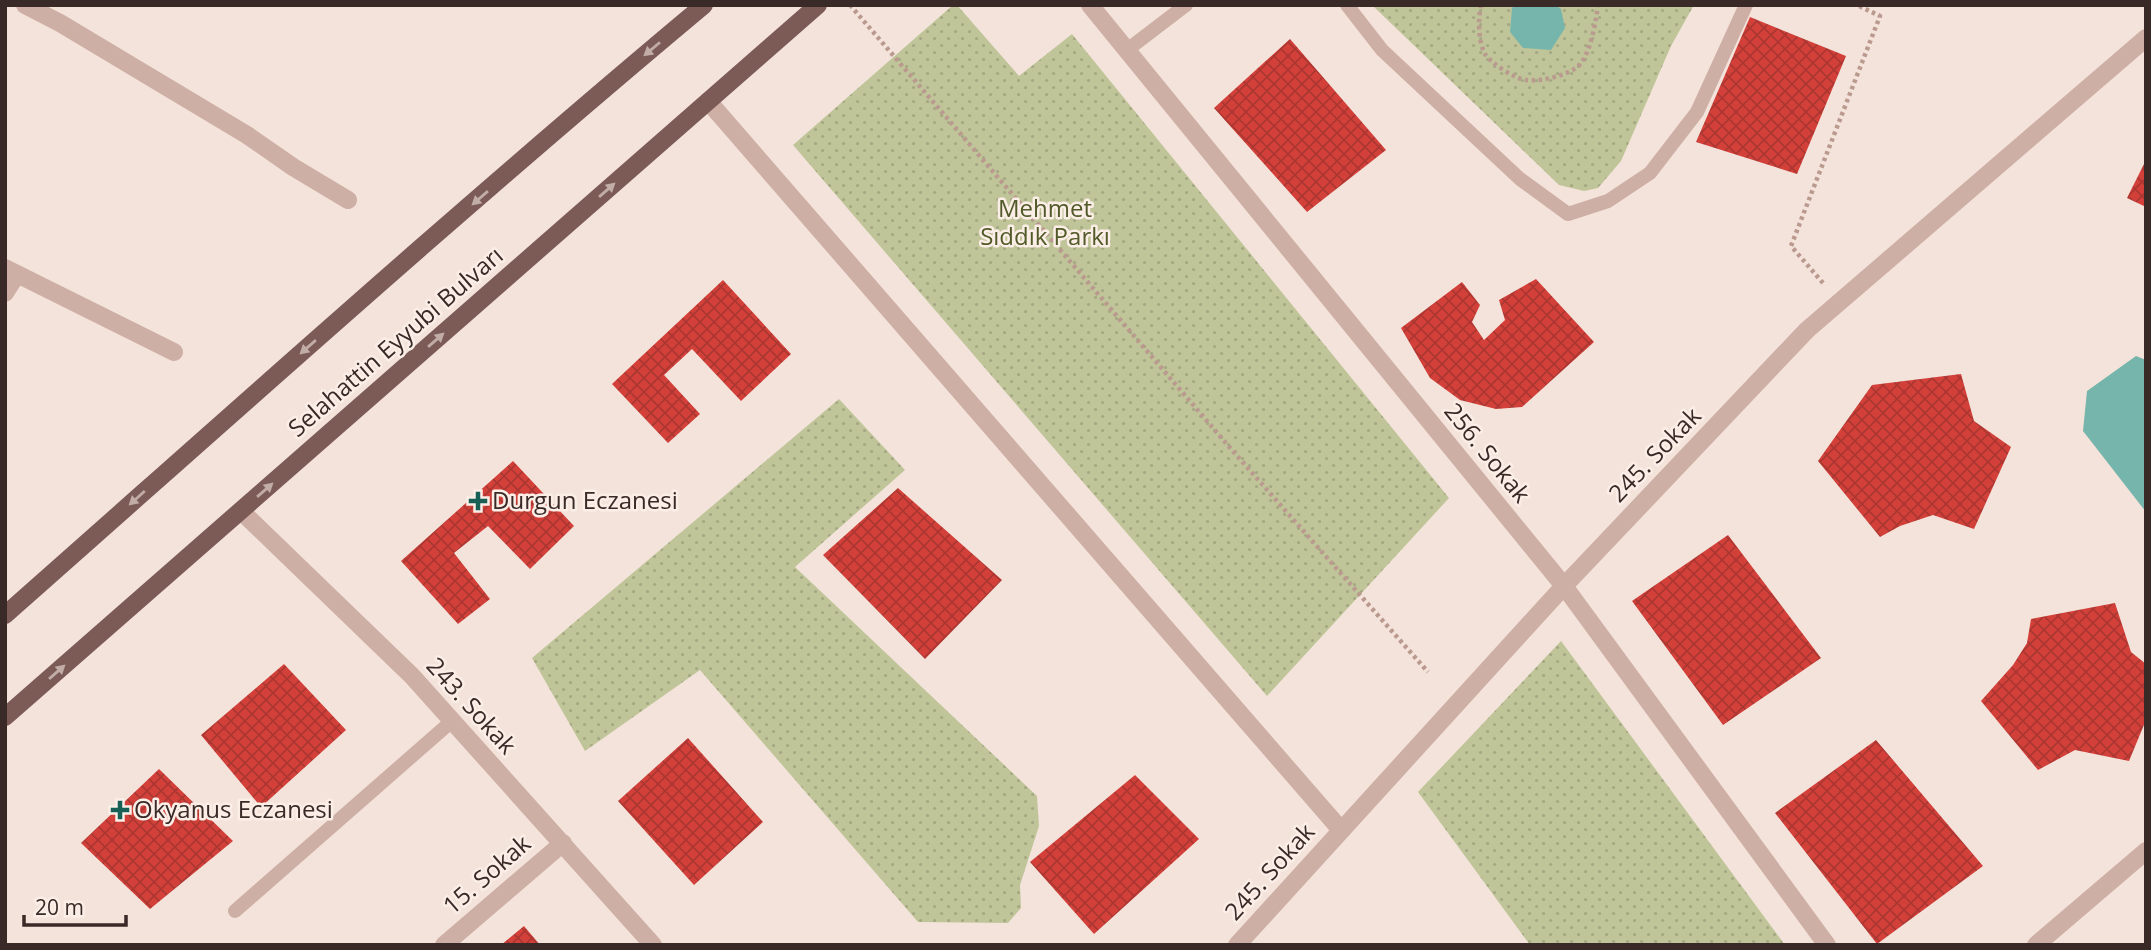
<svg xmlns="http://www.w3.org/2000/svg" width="2151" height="950" viewBox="0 0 2151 950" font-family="'Open Sans',sans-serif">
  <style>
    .green { fill: url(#green-dots) }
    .water { fill: #76b5ab }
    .building { fill: url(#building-cross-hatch) }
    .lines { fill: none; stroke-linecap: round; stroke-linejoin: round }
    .path { stroke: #ba998f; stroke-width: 4.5; stroke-dasharray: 3.5 3.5; stroke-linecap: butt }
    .service { stroke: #ceafa5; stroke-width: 14 }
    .minor { stroke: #ceafa5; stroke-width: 18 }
    .primary { stroke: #7c5b56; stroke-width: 18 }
    .oneway { fill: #c2aca6 }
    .poi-dot { fill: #185f55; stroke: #fbeee7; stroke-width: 2.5 }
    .labels { text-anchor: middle; stroke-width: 5; stroke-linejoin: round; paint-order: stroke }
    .park-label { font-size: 24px; fill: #515a28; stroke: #fbeee7 }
    .street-label { font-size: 24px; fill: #392927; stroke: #fbeee7 }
    .poi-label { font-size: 24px; fill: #392927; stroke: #fbeee7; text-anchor: start }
  </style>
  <defs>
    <pattern id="green-dots" width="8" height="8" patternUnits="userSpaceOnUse" patternTransform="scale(1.75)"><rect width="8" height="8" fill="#bfc598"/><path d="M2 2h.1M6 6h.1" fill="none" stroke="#a5a983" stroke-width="1.8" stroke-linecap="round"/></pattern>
    <pattern id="building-cross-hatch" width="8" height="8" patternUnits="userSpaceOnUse" patternTransform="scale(1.75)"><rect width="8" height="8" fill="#d3403a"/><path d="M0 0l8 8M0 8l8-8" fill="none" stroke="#ac3631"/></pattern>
  </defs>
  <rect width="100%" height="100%" fill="#f4e3da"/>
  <path class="green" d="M953,5H957L1019,76L1072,34L1449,498L1267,696L793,145Z
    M1372,5H1694L1671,46L1621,161L1598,188L1584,191L1559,185Z
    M839,399L905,470L795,567L1037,796L1039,826L1020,885L1021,908L1008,923L918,922L700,670L585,751L532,658Z
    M1561,641L1785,945H1530L1418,792Z"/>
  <path class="water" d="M1515,5H1555L1561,9L1565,28L1551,50L1523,48L1510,32L1512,8Z
    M2136,356L2146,360V512L2083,431L2087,391Z"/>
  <path class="building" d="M1750,17L1846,56L1797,174L1696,142Z
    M1290,39L1386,150L1307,212L1214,108Z
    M2146,160V207L2127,198Z
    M1536,279L1594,342L1522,407L1496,409L1460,400L1430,378L1401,328L1462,282L1480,305L1472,322L1484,340L1505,320L1499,300Z
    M723,280L791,354L741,401L692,349L664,375L700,414L668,443L612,384Z
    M1961,374L1974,421L2011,447L1974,529L1933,515L1900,526L1880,537L1818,461L1872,385Z
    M513,461L574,526L530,569L488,526L454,553L490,599L458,624L401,561Z
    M898,488L1002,580L925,659L823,555Z
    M1728,535L1821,658L1723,725L1632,601Z
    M2115,603L2131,652L2146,664V720L2129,761L2075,750L2038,770L1981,701L2013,665L2027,643L2031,619Z
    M284,664L346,730L261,807L201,735Z
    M688,738L763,822L694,885L618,801Z
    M1876,740L1983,866L1877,944L1775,813Z
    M159,769L233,841L150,909L81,843Z
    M1135,775L1199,839L1094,934L1030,862Z
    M524,926L540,945H501Z"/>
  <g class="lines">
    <path class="path" d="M850,5L1231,449L1428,672
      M1481,5C1478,19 1478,41 1485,54C1491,63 1515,79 1526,80C1541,82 1572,75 1581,63C1591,50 1596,21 1598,5
      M1823,283L1791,246L1880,16L1857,5"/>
    <path class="service" d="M1347,5L1382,50L1520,179L1568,214L1608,201L1650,173L1697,112L1746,5
      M1127,50L1186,5
      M235,911L452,721"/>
    <path class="minor" d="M25,5L60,23L247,135L293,167L348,200
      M1090,5L1564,586L1827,945
      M708,101L1341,830
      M5,268L174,352
      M5,293L17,274
      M241,511L412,676L653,945
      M444,945L563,843
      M1237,945L1564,586L1807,330L2146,38
      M2036,945L2146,851"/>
    <path class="primary" d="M5,615C237,410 467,203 704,5
      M5,717L818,5"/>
  </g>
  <defs><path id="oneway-solid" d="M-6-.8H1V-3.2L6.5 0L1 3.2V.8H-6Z" transform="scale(1.75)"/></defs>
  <g class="oneway">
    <use href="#oneway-solid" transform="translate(652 49) rotate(140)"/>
    <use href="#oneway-solid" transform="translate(607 190) rotate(-41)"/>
    <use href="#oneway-solid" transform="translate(480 198) rotate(139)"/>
    <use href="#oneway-solid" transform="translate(436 340) rotate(-41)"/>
    <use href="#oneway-solid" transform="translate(308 347) rotate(139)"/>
    <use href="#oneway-solid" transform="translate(265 490) rotate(-41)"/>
    <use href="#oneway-solid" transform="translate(137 498) rotate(138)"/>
    <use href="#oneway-solid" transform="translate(57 672) rotate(-41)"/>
  </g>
  <g class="poi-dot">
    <path d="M474.5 490.5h7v7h7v7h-7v7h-7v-7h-7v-7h7z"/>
    <path d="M116.5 799.5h7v7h7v7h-7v7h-7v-7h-7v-7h7z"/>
  </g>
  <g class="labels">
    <g class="park-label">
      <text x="1045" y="217">Mehmet<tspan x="1045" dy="28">Sıddık Parkı</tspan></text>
    </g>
    <g class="street-label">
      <text transform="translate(396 342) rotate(-41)" y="8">Selahattin Eyyubi Bulvarı</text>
      <text transform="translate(1487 453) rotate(51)" y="8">256. Sokak</text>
      <text transform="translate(1655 455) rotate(-46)" y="8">245. Sokak</text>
      <text transform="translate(471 706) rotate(48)" y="8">243. Sokak</text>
      <text transform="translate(1270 872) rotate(-48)" y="8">245. Sokak</text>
      <text transform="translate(487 875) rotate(-41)" y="8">15. Sokak</text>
    </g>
    <g class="poi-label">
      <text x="492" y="509">Durgun Eczanesi</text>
      <text x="134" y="818">Okyanus Eczanesi</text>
    </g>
  </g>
  <rect width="2151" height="950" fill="none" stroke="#392927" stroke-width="14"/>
  <path d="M24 915v10h102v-10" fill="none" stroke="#392927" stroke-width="3.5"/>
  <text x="35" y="915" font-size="21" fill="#392927" stroke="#fbeee7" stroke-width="5" paint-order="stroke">20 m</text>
</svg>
